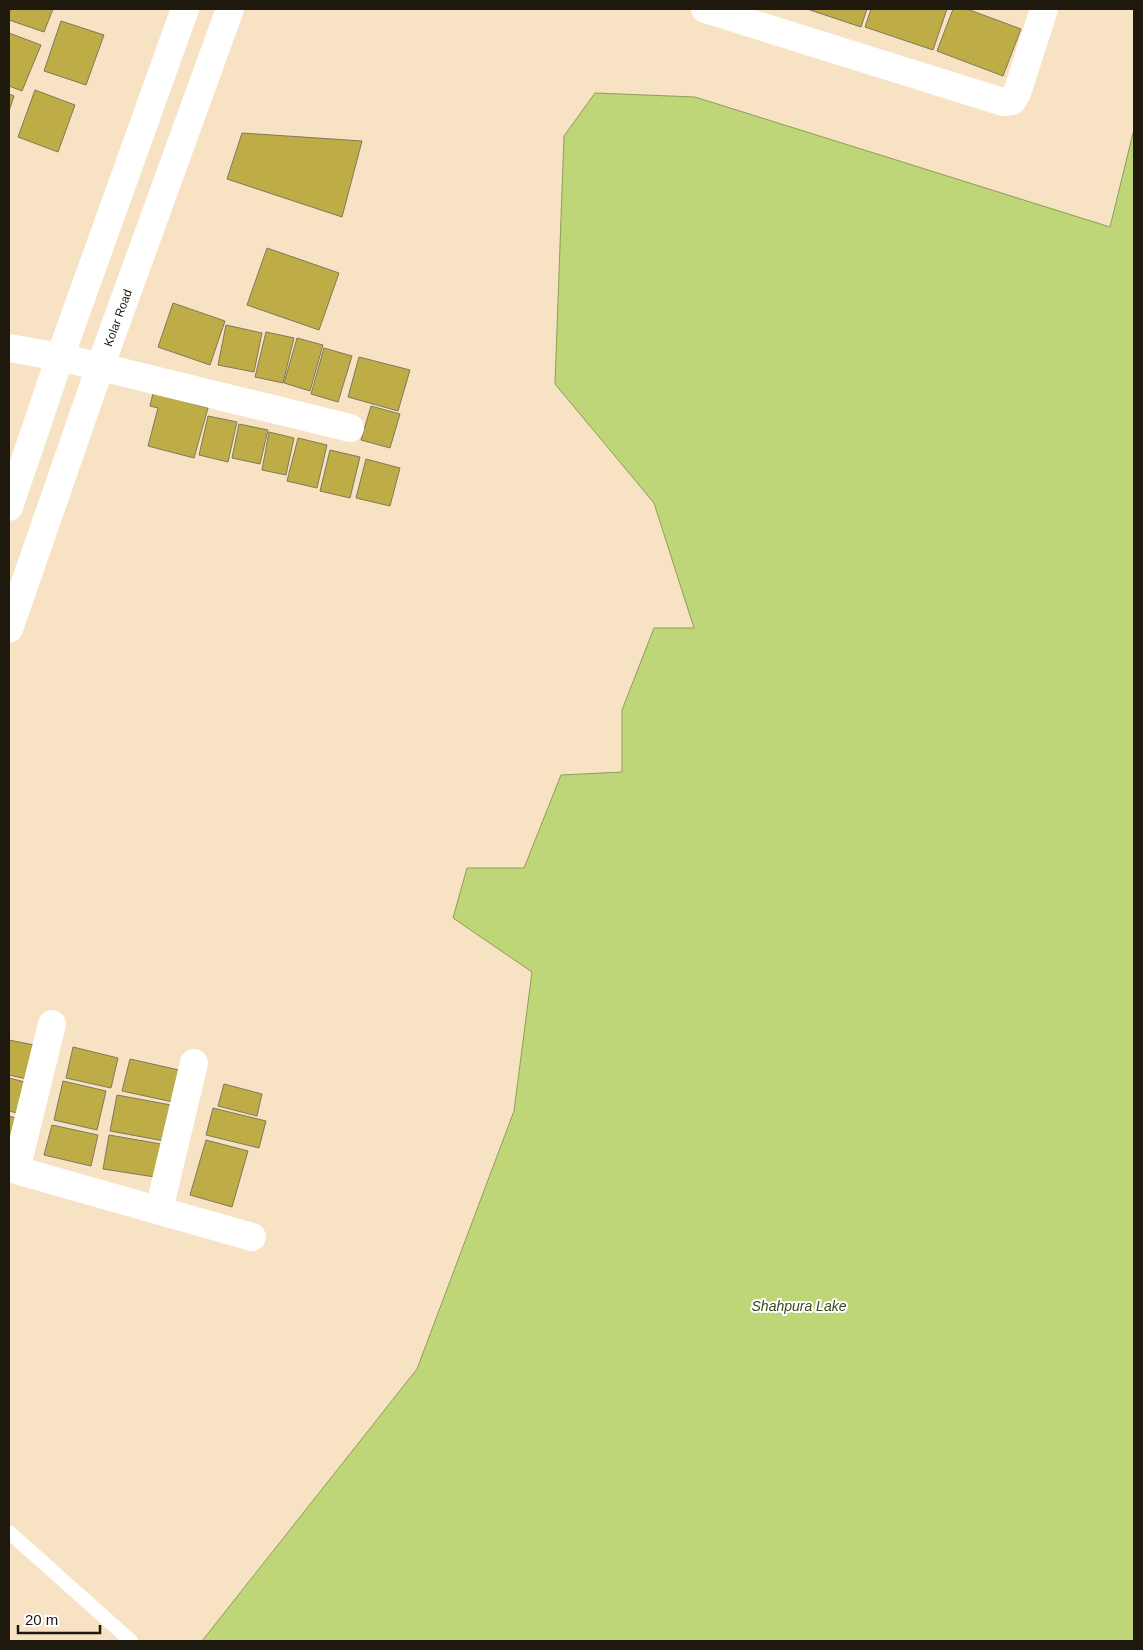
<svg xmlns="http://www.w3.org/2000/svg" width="1143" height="1650" viewBox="0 0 1143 1650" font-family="Helvetica,sans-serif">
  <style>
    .water { fill: #bed678; stroke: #8e9d58 }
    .building { fill: #beac46; stroke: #7e795a }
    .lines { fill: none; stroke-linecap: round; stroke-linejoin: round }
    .service { stroke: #fff; stroke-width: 14 }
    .minor { stroke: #fff; stroke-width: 28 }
    .secondary { stroke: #fff; stroke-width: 28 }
    .labels { text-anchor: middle; stroke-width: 4; stroke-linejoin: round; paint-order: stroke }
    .street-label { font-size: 12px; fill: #1f180d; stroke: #fff }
    .water-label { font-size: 14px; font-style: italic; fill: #3a441d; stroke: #fff }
  </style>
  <rect width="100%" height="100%" fill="#f7e2c4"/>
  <path class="water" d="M595,93L695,97L1110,227L1134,129V1641H202L417,1369L514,1111L532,972L453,918L467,868H524L561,775L622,772V710L654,628H694L654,503L555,384L564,136Z"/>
  <path class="building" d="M10,9H53L44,32L9,20Z
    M807,9H867L861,27Z
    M871,9H947L933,50L865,27Z
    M953,9H967L1021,29L1003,76L937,51Z
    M61,21L104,35L86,85L44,71Z
    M9,33L41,45L22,91L9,86Z
    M35,90L75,105L58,152L18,137Z
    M9,94L14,96L9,111Z
    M242,133L362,141L342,217L227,179Z
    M267,248L339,273L319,330L247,305Z
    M173,303L225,321L210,365L158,347Z
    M226,325L262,333L254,372L218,365Z
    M266,332L294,338L283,383L255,377Z
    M297,338L323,345L310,391L284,383Z
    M324,348L352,356L338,402L311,394Z
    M359,357L410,370L398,411L348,397Z
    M153,393L208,408L194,458L148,446L158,408L150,406Z
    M371,406L400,414L390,448L361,440Z
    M208,416L237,422L228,462L199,455Z
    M239,424L268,430L260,464L232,458Z
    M269,432L294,438L286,475L262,470Z
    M298,438L327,445L317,488L287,481Z
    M330,450L360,457L350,498L320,491Z
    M366,459L400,468L390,506L356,498Z
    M9,1040L34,1045L27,1079L9,1075Z
    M73,1047L118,1058L111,1088L66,1078Z
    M130,1059L179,1070L173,1102L122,1091Z
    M9,1078L25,1082L17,1113L9,1111Z
    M63,1081L106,1091L97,1130L54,1120Z
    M224,1084L262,1094L257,1116L218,1106Z
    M117,1095L171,1105L164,1141L110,1131Z
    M213,1108L266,1121L259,1148L206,1135Z
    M9,1116L15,1118L9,1142Z
    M52,1125L98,1135L91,1166L44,1155Z
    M109,1135L161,1144L155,1177L103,1169Z
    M206,1140L248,1151L232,1207L190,1195Z"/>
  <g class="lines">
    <path class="service" d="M9,1532L131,1641"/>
    <path class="minor" d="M705,9L1003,102L1012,101L1017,93L1044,9
      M9,348L60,357L350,428
      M9,1168L252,1237
      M16,1170L52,1024
      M159,1210L194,1063"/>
    <path class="secondary" d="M9,507L60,357L185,9
      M9,629L100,367L230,9"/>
  </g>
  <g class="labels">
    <g class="street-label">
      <text transform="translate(118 318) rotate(-70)" y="4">Kolar Road</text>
    </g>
    <g class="water-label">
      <text x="799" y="1311">Shahpura Lake</text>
    </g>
  </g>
  <rect width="1143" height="1650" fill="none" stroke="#1f180d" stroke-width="20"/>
  <path d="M18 1625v8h82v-8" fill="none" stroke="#1f180d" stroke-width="2.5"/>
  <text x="25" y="1625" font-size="15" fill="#1f180d" stroke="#ffffff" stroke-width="4" paint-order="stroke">20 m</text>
</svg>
